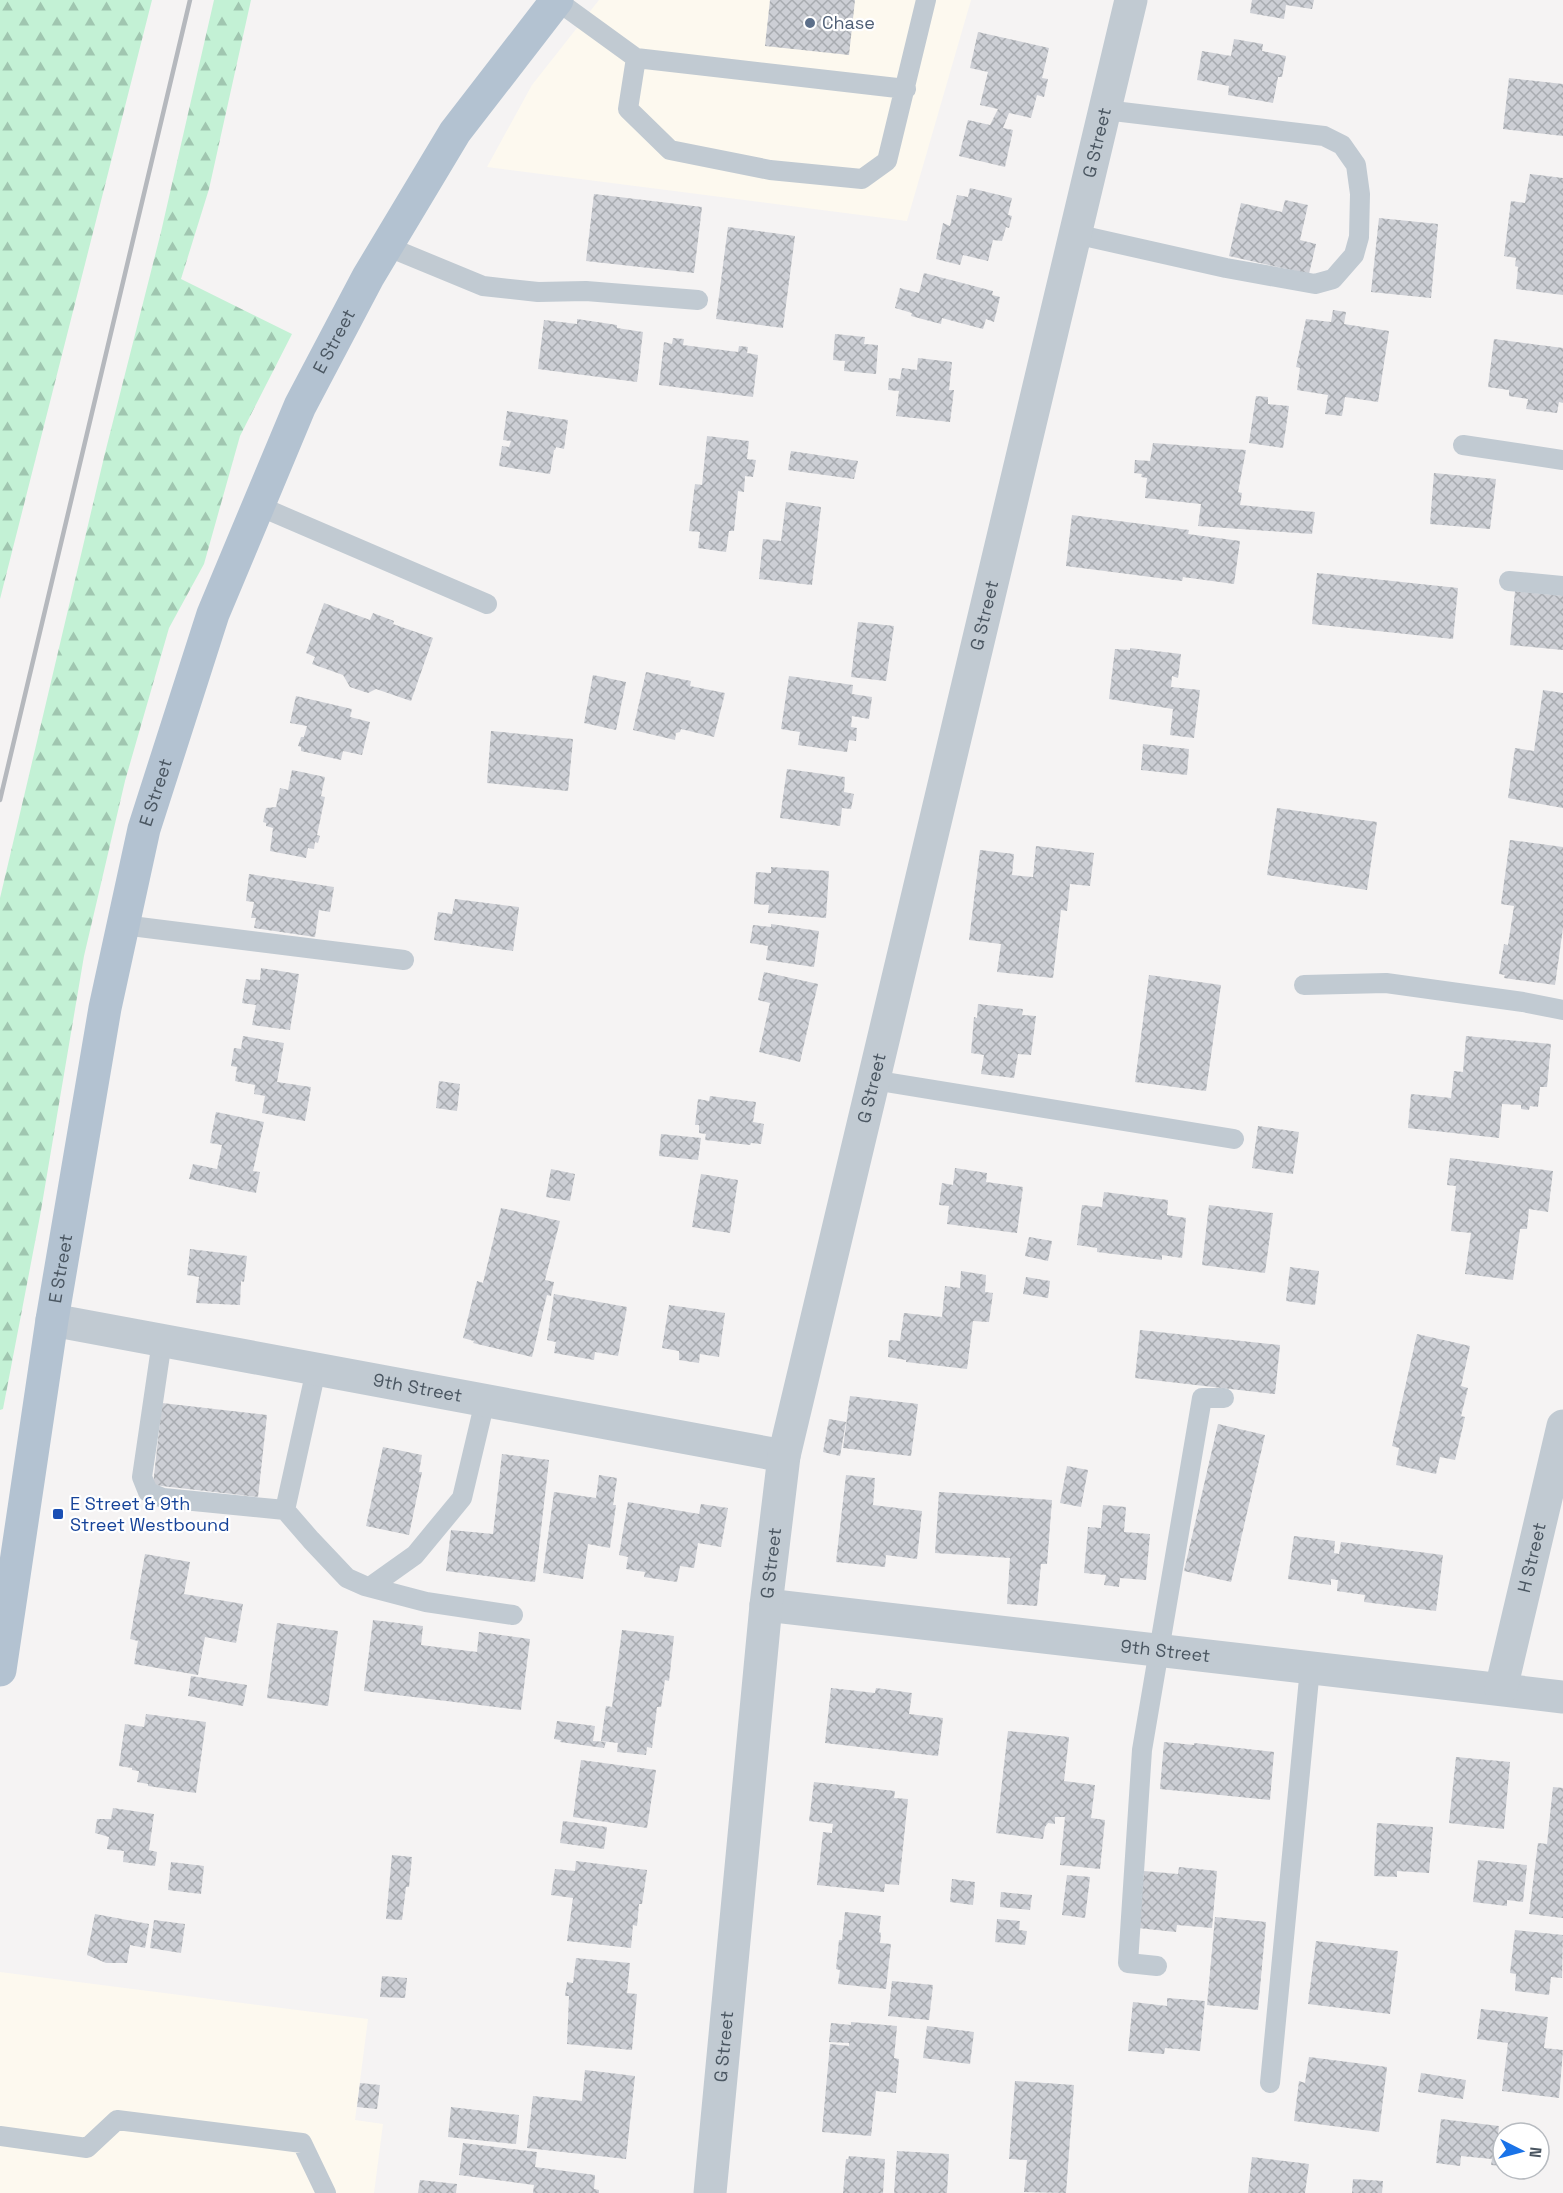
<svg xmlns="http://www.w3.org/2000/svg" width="1563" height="2193" viewBox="0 0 1563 2193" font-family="'Space Grotesk',sans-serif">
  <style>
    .commercial { fill: #fdf9ef }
    .forest { fill: url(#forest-firs) }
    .building { fill: url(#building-cross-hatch) }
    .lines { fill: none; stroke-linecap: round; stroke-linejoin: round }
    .lane { stroke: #c1cad2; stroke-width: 20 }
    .street { stroke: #c1cad2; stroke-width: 33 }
    .primary { stroke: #b3c2d1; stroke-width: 33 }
    .rail { stroke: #b5b8bd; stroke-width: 4.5 }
    .service-dot { fill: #5c6f8a; stroke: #fff; stroke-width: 2 }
    .transit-dot { fill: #1a4fb4; stroke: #fff; stroke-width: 2 }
    .labels { text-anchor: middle; stroke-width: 4.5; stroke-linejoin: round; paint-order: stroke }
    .service-label { font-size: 18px; fill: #4e5e75; stroke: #fff; text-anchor: start }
    .street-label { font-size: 18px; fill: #4a5661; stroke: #fff }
    .transit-label { font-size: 18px; fill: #164399; stroke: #fff; text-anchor: start }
  </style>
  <defs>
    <pattern id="forest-firs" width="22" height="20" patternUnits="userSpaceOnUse" patternTransform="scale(1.5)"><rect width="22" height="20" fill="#c3f1d5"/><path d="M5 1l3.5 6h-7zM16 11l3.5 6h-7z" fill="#a0c6b0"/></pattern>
    <pattern id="building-cross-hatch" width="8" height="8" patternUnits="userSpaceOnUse" patternTransform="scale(1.5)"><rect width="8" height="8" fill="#cdcfd5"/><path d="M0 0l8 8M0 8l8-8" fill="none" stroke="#a8abb0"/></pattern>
  </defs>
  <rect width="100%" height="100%" fill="#f5f3f3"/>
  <path class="commercial" d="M599,0H971L907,221L487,167L532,85Z
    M0,1972L368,2019L355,2120L383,2124L374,2193H0Z"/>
  <path class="forest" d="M0,0H152L0,599Z
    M214,0H251L209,189L181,279L292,334L240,436L204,564L169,628L125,781L84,956L40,1216L3,1409L0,1410V898L105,453L161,232Z"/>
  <path class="building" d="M770,0H855L849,55L765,46Z
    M1252,0H1314L1312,9L1286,5L1284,19L1250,13Z
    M978,32L1049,48L1042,78L1048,79L1044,97L1037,95L1031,118L1009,113L1003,128L1013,130L1005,167L959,156L968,120L990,125L998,109L980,105L988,72L970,68Z
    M1234,39L1263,44L1262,51L1286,56L1282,77H1278L1273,103L1228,95L1229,86L1197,80L1202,51L1231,56Z
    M1509,78L1563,84V136L1503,129Z
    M1530,174L1563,178V295L1516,289L1518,267L1515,266L1516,258L1504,256L1511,201L1525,203Z
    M970,188L1012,198L1008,215L1012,216L1009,228L1006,227L1002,241L993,240L988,261L963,255L960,265L936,259L943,223L950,226L957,195L968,197Z
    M594,194L702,207L694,273L586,261Z
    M1285,200L1308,205L1300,240L1316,244L1309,274L1229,256L1241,203L1282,212Z
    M1379,218L1438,224L1431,298L1371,292Z
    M728,227L795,236L783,328L716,319Z
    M924,273L993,291L992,295L1000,297L994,322L986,319L983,329L942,318L941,324L911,316L912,313L895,308L900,288L919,293Z
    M1333,310L1346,312L1344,324L1389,331L1378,402L1345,397L1342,416L1325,414L1328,395L1297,390L1300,368L1296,367L1306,319L1331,322Z
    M577,319L617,325V328L643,332L637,382L538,369L544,320L577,324Z
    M835,334L865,337L864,344L878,345L876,374L844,371L845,361L833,360Z
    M673,338L684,339L683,345L738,352L739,346L748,347L747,353L758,355L753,397L659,385L664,342L672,344Z
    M1494,339L1563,348V403L1559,402L1557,413L1526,409L1528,399L1509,396V390L1488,387Z
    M918,358L952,362L949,390H954L950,422L896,416L899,391L888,390L889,378L900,379L902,368L917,370Z
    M1256,396L1268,397V404L1289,406L1283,448L1249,443Z
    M507,411L568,420L564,449L556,447L555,450H554L550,474L499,466L502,446L509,447L511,441L503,440Z
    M707,436L749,441L747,459L756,460L753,477L745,476L744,492L738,491L734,531H729L726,552L698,548L700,532L689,531L695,484L702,485Z
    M1153,443L1246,450L1238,492L1242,493L1240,505L1315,512L1312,534L1198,526L1201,504L1145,498L1147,478L1141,477L1142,474L1134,473L1135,460L1150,461Z
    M791,451L858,461L854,479L788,470Z
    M1434,473L1496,479L1490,529L1430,524Z
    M786,502L821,507L812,585L759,579L763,539L781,541Z
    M1072,515L1189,530L1188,534L1240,541L1234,584L1183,577L1182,581L1066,566Z
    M1317,573L1458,588L1453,639L1312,624Z
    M1515,591L1563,596V650L1510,645Z
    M324,603L370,620L373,613L394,621L393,624L433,638L411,701L376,689L368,693L350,687L343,675L312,664L315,657L306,653Z
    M858,622L894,626L886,681L851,677Z
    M1130,648L1181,654L1178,678L1172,676L1171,687L1200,690L1194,738L1170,735L1173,709L1109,699L1115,649L1130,650Z
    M646,672L691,681L690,686L725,693L714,737L681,729L680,732L676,733L675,740L633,730Z
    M593,675L626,682L616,730L584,723Z
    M789,676L853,685L852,694L872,697L869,719L852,716L851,727L857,728L856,741L849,740L847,752L798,745L800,732L781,729Z
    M1543,690L1563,693V808L1508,798L1515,748L1534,751Z
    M296,696L352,709L350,717L370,722L362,755L343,751L341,760L301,751V747L298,746L301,737H304L307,726L290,723Z
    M491,731L573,739L568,791L487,783Z
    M1143,744L1189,749L1187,775L1141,770Z
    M787,769L845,777L844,792L854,794L851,809L842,808L840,826L780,818Z
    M292,770L325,777L321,796L325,797L317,835L320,836L318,843L315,842L314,849L308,848L306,858L270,851L273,828L266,826V823L263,822L266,808L276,807L280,788L288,790Z
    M1277,808L1377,822L1367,890L1267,875Z
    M1510,840L1563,847V928L1555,985L1504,978L1505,975L1499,974L1504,944L1508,945L1514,906L1501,904Z
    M1036,846L1094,853L1090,886L1070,884L1067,911L1061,910L1053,978L997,972L1001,944L969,940L980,850L1014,854L1012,875L1033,877Z
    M771,867L829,871L826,918L768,913L769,905L754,904L756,872L771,873Z
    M249,874L334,887L330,912L319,910L315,937L254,928L256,918H251L254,902L246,901Z
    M455,899L519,907L513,951L434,940L438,912L452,914Z
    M771,924L819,931L814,967L766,960L768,946L750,943L753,925L771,927Z
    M261,968L299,974L290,1030L252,1025L256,1005L242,1003L246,979L260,980Z
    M764,972L818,984L800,1062L759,1052L770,1003L758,1000Z
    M1149,975L1221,985L1206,1091L1135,1082Z
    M978,1004L1023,1009L1022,1015L1036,1016L1031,1055L1018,1054L1014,1078L981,1074L984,1055L971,1053L974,1017L977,1018Z
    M243,1036L284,1043L277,1082L311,1087L305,1121L262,1113L265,1096L254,1094L255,1085L235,1081L237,1067L231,1066L234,1048L241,1049Z
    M1466,1036L1551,1044L1547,1087H1540L1538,1107L1530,1106L1529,1110L1521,1109V1105L1502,1104L1499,1138L1408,1128L1411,1094L1451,1098L1454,1071L1463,1072Z
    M439,1081L460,1084L457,1111L436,1108Z
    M710,1096L756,1102L753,1122L764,1124L761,1144L751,1143L750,1145L705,1140L706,1134L699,1133V1125H695L698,1099L709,1101Z
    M216,1112L264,1122L253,1171L260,1172L256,1193L189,1179L193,1164L217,1169L222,1145L210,1143Z
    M1258,1126L1299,1132L1293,1174L1252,1168Z
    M661,1134L701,1138L698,1160L659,1156Z
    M1450,1158L1553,1171L1548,1212L1529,1209L1527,1229H1520L1513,1280L1465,1274L1471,1233L1451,1231L1456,1186L1447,1185Z
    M955,1168L987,1173L986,1182L1023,1187L1017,1233L947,1224L949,1206L939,1205L942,1183L953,1185Z
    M551,1169L575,1174L570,1201L546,1197Z
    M701,1174L738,1180L730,1233L692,1227Z
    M1104,1192L1168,1200L1167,1215L1186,1218L1182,1258L1162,1255V1260L1097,1252V1248L1077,1245L1082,1205L1102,1207Z
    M1209,1205L1273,1213L1265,1273L1202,1265Z
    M501,1208L560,1221L545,1280L554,1282L551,1296L547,1295L532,1357L473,1343L474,1341L463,1338L477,1281L483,1283Z
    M1029,1237L1052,1241L1048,1261L1025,1256Z
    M190,1249L247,1256L244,1282L241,1281L240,1305L196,1303L199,1277L187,1275Z
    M1290,1267L1319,1271L1315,1305L1286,1301Z
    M961,1271L986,1275L985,1292L993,1293L989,1322L973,1321L967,1369L906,1362V1360L888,1357L889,1340L900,1341L904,1313L942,1317L945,1286L960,1288Z
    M1026,1277L1050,1281L1048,1298L1023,1294Z
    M554,1294L627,1307L618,1356L595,1352L594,1360L554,1353L556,1342L547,1340Z
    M669,1305L725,1313L719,1357L700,1354L699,1363L679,1360V1351L662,1348Z
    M1140,1330L1280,1345L1275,1394L1135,1378Z
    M1417,1334L1470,1346L1461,1386L1468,1388L1461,1416L1465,1417L1455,1460L1440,1457L1436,1474L1396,1465L1399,1448L1392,1446Z
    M850,1396L918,1404L911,1456L843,1448Z
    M162,1403L267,1415L258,1497L153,1485Z
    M829,1419L846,1422L840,1456L823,1452Z
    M1218,1424L1265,1435L1231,1582L1184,1571Z
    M383,1447L422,1455L419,1472H422L409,1535L366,1526Z
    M502,1454L549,1460L535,1582L446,1571L451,1530L493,1534Z
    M1067,1466L1088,1470L1081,1507L1060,1503Z
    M599,1475L617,1478L613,1505H616L610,1548L588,1544L583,1579L543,1573L554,1492L596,1498Z
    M846,1475L875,1478L873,1505L922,1511L917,1559L886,1555L885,1567L836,1562Z
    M939,1492L1052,1500L1047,1564H1041L1037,1606L1007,1604L1010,1558L935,1553Z
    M628,1502L699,1514L701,1504L728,1508L721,1547L698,1543L694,1568L680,1566L677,1582L644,1577L645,1572L626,1569L628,1557L619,1555Z
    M1103,1505L1126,1507L1124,1532L1150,1534L1146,1580L1120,1578L1119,1587L1104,1585L1106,1575L1084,1573L1088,1527L1101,1528Z
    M1294,1536L1335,1541L1334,1553L1339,1554L1341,1542L1443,1555L1436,1611L1364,1602L1365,1595L1337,1591L1338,1580L1331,1579V1585L1288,1579Z
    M145,1554L190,1562L184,1594L243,1604L236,1643L205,1637L198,1675L134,1664L138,1641L130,1639Z
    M373,1620L423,1626L421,1645L477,1652L479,1632L530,1639L521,1710L364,1691Z
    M277,1623L338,1631L328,1706L267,1698Z
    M622,1630L674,1636L669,1681L665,1680L661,1707H657L652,1748L647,1747L646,1755L617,1752L618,1743L601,1741L606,1706L612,1707Z
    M191,1676L247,1685L243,1706L188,1696Z
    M831,1688L875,1693L876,1688L912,1693L909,1714L943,1718L938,1756L825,1743Z
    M146,1714L206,1722L196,1793L148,1786V1784L137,1782L139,1771L132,1770V1768L119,1766L125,1724L144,1727Z
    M557,1721L595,1726L593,1741L606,1742L604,1748L560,1742L561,1740L554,1739Z
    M1008,1731L1069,1737L1064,1781L1095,1785L1091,1818L1105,1820L1100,1869L1060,1865L1065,1817H1055V1824L1048,1823L1045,1827L1043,1839L996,1833Z
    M1164,1742L1194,1745V1743L1274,1752L1270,1800L1160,1789Z
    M1456,1757L1510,1762L1504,1829L1449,1823Z
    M581,1760L656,1770L647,1828L573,1817Z
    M814,1782L895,1791L894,1798L908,1799L899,1885L885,1884L884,1892L817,1885L823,1832L832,1833L833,1824L809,1821Z
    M1553,1787L1563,1788V1918L1529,1914L1538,1843L1547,1844Z
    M113,1808L154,1814L149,1850L157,1852L155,1866L123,1862L124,1851L107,1849L109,1837L95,1833L97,1819H111Z
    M563,1821L607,1827L604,1849L560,1843Z
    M1377,1823L1433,1827L1429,1873L1397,1871V1877L1374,1876Z
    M392,1855L412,1857L409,1887H406L402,1920L386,1919Z
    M1478,1860L1527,1865L1523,1902L1507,1900V1906L1473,1902Z
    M576,1861L647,1870L642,1904H639L637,1926L633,1925L631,1948L567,1941L573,1898L551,1895L555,1869L575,1871Z
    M171,1862L204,1866L201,1894L168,1890Z
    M1179,1867L1217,1871L1212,1928L1177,1925L1176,1932L1138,1928L1144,1871L1178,1874Z
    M1067,1875L1090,1877L1085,1918L1062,1915Z
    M952,1879L975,1882L973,1905L950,1902Z
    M1001,1892L1032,1895L1030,1910L1000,1907Z
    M845,1912L881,1916L879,1932L881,1933L880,1943L891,1944L886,1989L838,1984L840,1970L836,1969L839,1940H842Z
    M95,1914L149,1924L145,1948L130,1945L127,1963H106L87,1955Z
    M1215,1917L1266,1922L1258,2010L1207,2005Z
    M997,1919L1020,1921L1019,1930L1027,1931L1025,1945L995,1942Z
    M154,1920L185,1924L181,1953L150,1948Z
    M1515,1930L1563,1935L1562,1978L1551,1977L1549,1995L1515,1991L1516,1974L1510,1973Z
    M1316,1941L1398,1951L1390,2014L1308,2004Z
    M576,1958L630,1963L627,1993L637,1994L632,2050L567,2044L569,1996H565L567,1982L573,1983Z
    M382,1976L407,1978L405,1998L380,1997Z
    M892,1981L933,1985L929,2020L888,2016Z
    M1167,1998L1205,2001L1200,2051L1165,2048L1164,2054L1128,2051L1133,2002L1167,2006Z
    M1481,2009L1548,2017L1544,2048L1563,2050L1559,2098L1502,2091L1508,2043L1477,2039Z
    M851,2022L897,2026L894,2058L899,2059L896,2093L876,2091L871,2136L822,2132L830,2044L849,2046V2043L829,2042L831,2023L851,2025Z
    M927,2026L974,2032L970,2064L923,2058Z
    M1309,2057L1387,2067L1379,2132L1294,2121L1299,2081L1305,2083Z
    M585,2070L635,2076L626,2159L527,2148L533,2096L582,2101Z
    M1421,2073L1466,2080L1463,2099L1418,2092Z
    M1015,2081L1074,2085L1066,2193L1024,2192L1027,2160L1009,2159Z
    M360,2083L380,2085L377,2109L357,2107Z
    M451,2107L519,2115L516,2144L448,2137Z
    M1441,2119L1499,2126L1497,2143L1503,2144V2166L1491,2165L1492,2159L1461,2156L1460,2166L1436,2163Z
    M463,2143L537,2152L535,2167L595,2175L594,2189L599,2190V2193H533L534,2185L459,2175Z
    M897,2151L949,2154L947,2193H894Z
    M849,2156L885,2159L883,2193H843L846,2159H848Z
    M1252,2157L1309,2164L1305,2193H1248Z
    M1353,2179L1383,2181L1382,2193H1352Z
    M420,2180L457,2184L456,2193H418Z"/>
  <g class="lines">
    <path class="lane" d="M556,0L636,58L906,89
      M636,58L628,109L670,150L770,170L862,179L887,161L926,0
      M1075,234L1226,268L1315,284L1333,279L1354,255L1359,237L1360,194L1356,165L1342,145L1324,136L1105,110
      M386,246L483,286L538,292L586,291L698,300
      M1463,445L1563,460
      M259,506L487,604
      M1509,581L1563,586
      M123,925L404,960
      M1304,985L1386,983L1523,1002L1563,1010
      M873,1080L1234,1139
      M162,1341L142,1477L148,1492L163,1498L285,1510L311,1540L347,1578L365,1586L426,1602L513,1615
      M285,1510L316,1370
      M370,1587L415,1555L462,1498L485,1401
      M1157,1966L1128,1963L1142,1750L1202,1398H1224
      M1270,2083L1310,1668
      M0,2136L87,2148L117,2120L302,2143L326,2193"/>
    <g class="street">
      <path id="s1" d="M52,1320L784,1456"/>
      <path id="s2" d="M766,1605L1563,1697"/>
      <path id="s3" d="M1501,1689L1563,1426"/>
      <path id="s4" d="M710,2193L766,1605L784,1456L1131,0"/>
    </g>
    <path class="primary" id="s5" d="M0,1670L52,1320L105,1008L144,829L213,614L300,406L368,277L455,132L557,0"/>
    <path class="rail" d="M0,800L190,0"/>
  </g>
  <circle class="service-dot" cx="810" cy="23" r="6"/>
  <rect class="transit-dot" x="52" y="1508" width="12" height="12" rx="3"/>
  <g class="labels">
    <g class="service-label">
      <text x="822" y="29">Chase</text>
    </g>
    <g class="street-label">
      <text dy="6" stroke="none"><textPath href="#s4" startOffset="2091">G Street</textPath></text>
      <text dy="6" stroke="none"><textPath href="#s5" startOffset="1378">E Street</textPath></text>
      <text dy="6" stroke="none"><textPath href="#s4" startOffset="1605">G Street</textPath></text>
      <text dy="6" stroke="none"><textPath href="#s5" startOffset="892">E Street</textPath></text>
      <text dy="6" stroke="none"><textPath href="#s4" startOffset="1119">G Street</textPath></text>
      <text dy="6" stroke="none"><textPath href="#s5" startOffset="406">E Street</textPath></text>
      <text dy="6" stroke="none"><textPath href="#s1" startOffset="372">9th Street</textPath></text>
      <text dy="6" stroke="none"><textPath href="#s3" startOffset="135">H Street</textPath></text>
      <text dy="6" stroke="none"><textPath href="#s4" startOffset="633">G Street</textPath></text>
      <text dy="6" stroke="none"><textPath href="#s2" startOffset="402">9th Street</textPath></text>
      <text dy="6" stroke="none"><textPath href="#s4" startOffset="147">G Street</textPath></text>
    </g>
    <g class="transit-label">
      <text x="70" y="1510">E Street &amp; 9th<tspan x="70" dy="21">Street Westbound</tspan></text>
    </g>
  </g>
  <g transform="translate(1521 2151) rotate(96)"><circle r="28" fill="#ffffff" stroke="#b7bbc0" stroke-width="1.5"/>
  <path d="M0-4.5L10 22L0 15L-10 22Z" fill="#1a73e8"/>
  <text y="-9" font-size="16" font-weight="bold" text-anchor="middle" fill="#4a5661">N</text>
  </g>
</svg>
